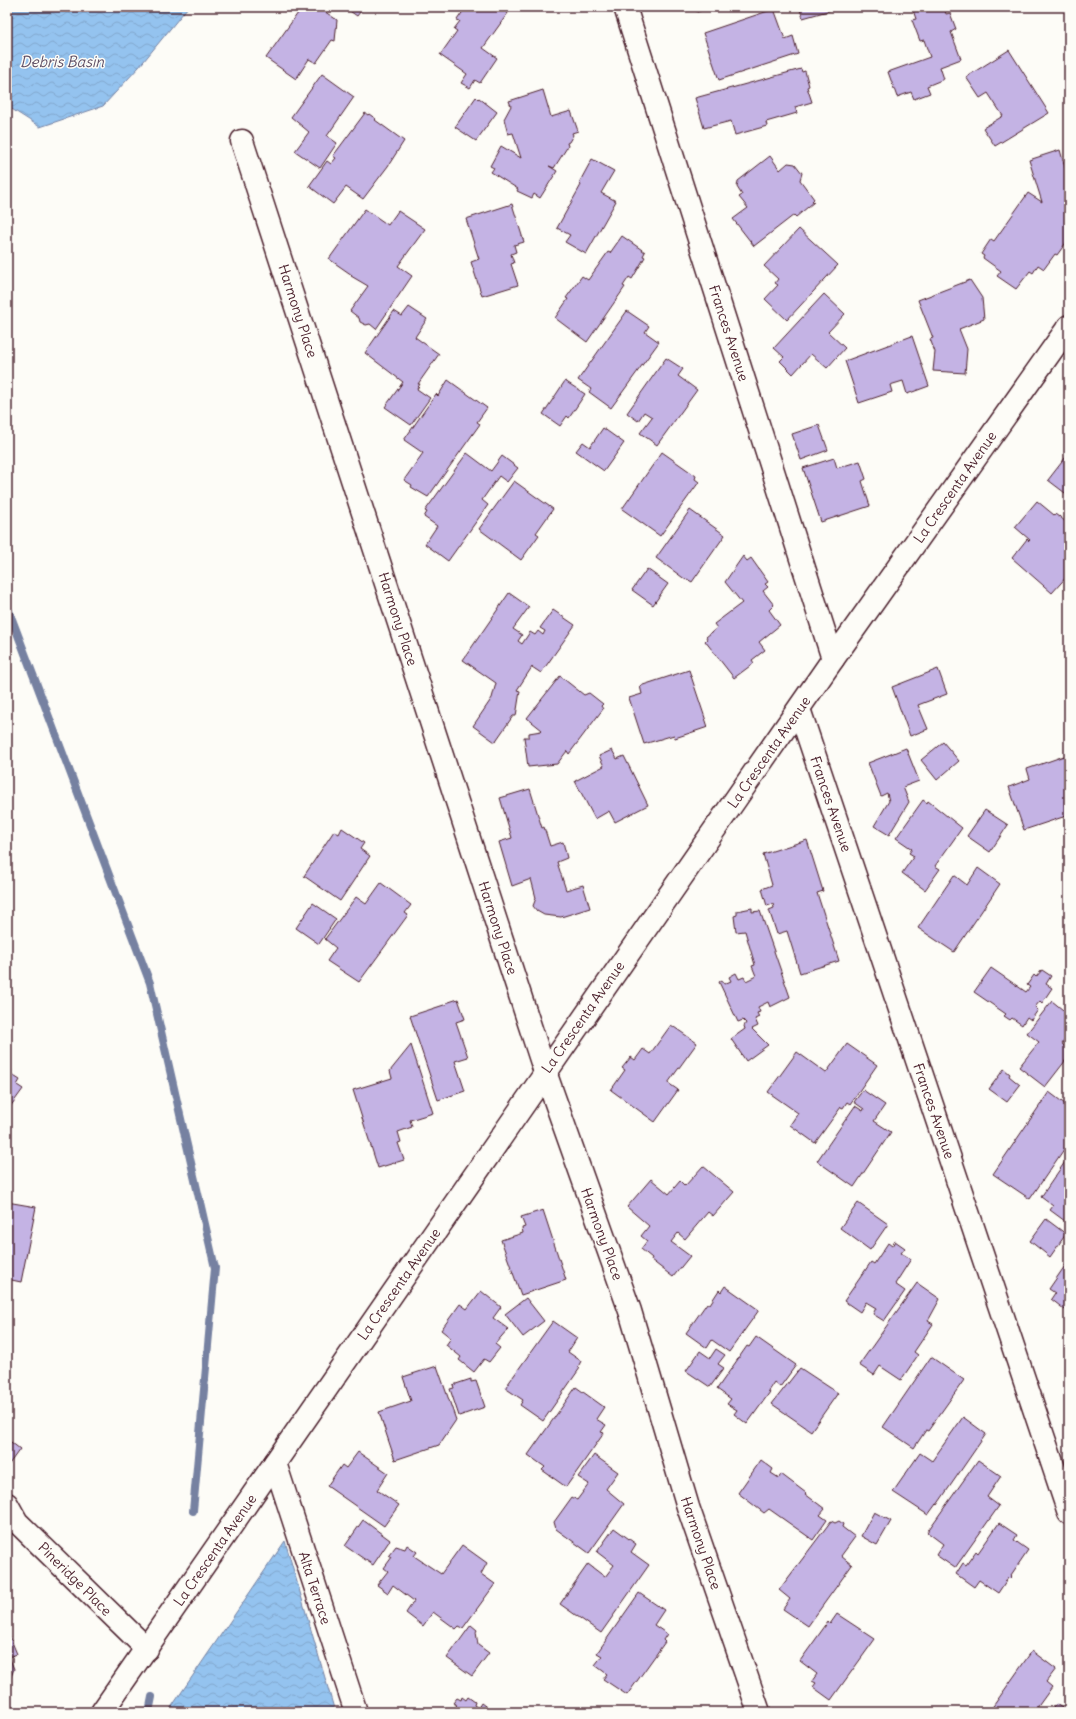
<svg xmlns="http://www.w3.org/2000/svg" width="1076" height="1719" viewBox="0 0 1076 1719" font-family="Delius,sans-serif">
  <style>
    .water { fill: url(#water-waves); stroke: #7681a1 }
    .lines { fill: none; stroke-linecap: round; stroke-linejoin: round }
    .stream { stroke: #7681a1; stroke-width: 8 }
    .building { fill: #c4b3e4; stroke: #4a1f2b }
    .minor-casing { stroke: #4a1f2b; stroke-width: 25 }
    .tertiary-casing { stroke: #4a1f2b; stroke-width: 25 }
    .minor { stroke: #fdfcf7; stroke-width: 22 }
    .tertiary { stroke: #fdfcf7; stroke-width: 22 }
    .labels { text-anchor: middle; stroke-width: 3; stroke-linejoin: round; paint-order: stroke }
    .street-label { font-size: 14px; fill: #4a1f2b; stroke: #fdfcf7 }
    .water-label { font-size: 15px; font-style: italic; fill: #605066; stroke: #fdfcf7 }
  </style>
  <defs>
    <pattern id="water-waves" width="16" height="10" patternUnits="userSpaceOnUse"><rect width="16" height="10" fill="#94c3ef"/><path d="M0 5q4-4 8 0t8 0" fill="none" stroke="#81a7cd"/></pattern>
  </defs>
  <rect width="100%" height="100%" fill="#fdfcf7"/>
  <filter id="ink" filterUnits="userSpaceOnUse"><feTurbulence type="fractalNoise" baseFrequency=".025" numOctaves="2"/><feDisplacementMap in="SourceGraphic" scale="8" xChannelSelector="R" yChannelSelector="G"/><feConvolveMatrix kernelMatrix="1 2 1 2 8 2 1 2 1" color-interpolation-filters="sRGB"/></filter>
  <g filter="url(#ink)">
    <path class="water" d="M7,7H188L139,67L103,106L40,127L7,106Z
      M285,1541L335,1712H168Z"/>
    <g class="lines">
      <path class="stream" d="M7,606L150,983L215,1268L193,1511
        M149,1712L152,1697"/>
    </g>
    <path class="building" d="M300,7H318L337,20L335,41L332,40L316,63L309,59L296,79L266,58L298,13L296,12Z
      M344,7H364L357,16Z
      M466,7H499L508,13L483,48L497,58L480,83L475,80L470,88L461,83L467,74L440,55L457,31L454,29L460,21L457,20Z
      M695,7H711L697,12Z
      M799,7H830L831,10L803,18Z
      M912,7H944L946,14L950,13L956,29L951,32L961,59L940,67L944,79L927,86L930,93L914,99L911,92L897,97L888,72L930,57L924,40L920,41L912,20L916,19Z
      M774,9L785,39L793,36L798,54L719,80L703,33Z
      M1009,50L1049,113L995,146L983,128L1003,116L988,93L980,98L966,77Z
      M801,69L802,72L805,71L809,86L807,87L812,102L795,107L797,113L766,122L767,126L735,135L731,121L704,128L695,98Z
      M322,74L354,97L327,136L337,143L320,168L295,151L309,132L291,117Z
      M543,90L551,117L571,111L578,131L572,133L573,135L569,142L567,143L568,146L554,168L549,166L557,171L540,198L534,194L532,198L517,191L518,189L491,172L494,168L490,166L501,146L521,158L513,133L508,134L504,119L511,106L509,101Z
      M476,97L478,99L479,98L497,112L476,141L455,127Z
      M365,113L368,115L369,114L376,119L375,120L404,141L388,166L363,199L346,187L333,204L309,186L327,161L331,164L336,158L333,156Z
      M1060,150L1069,181V234L1066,239L1068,240L1057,255L1055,254L1044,269L1038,265L1033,273L1030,271L1016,289L997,276L1001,271L983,258L984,256L981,254L991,239L994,241L1028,193L1042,202L1029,160Z
      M770,156L780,170L788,163L795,164L802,173L800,180L814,199L812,201L814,202L796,217L794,215L754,246L733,219L748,208L739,197L742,195L737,187L738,181Z
      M592,159L614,171L601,193L616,201L586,254L565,242L570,235L557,228L581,185L579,183Z
      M512,204L524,242L514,245L516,252L511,254L514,263L511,264L518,285L482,296L471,262L479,259L466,219Z
      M365,209L388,225L398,211L425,229L398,266L412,276L376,329L370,324L366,325L360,322L359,318L350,311L368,286L351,276L352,275L329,259Z
      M799,229L838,265L787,320L765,299L778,285L775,283L778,279L764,266Z
      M622,236L645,252L643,256L645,257L632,279L629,277L623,286L625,287L587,342L555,318L568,299L566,298L582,276L588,280L608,252L610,253Z
      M970,280L982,298L984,319L959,329L967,349L965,373L933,371L935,352L930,339L933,338L918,300Z
      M824,294L845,314L828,332L845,348L827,368L811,354L793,374L780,361L784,357L774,348Z
      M409,307L427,319L415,337L439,354L418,384H420L417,389L430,398L411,425L385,407L403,382L365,353L394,311L402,316Z
      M627,311L649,326L645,332L659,342L611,408L589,392L591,389L578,380Z
      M912,336L929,386L907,394L903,381L890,385L892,392L859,403L845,361Z
      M666,358L683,369L678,376L697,390L657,445L640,433L652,417L644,412L638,421L627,413Z
      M448,380L487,408L477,422L480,424L428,497L411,487L412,485L404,480L423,453L404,440L436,394L438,396Z
      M565,381L585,394L569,418L567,416L560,426L543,414Z
      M819,425L828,450L801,460L792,434Z
      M603,428L624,443L604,471L576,451L583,442L590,447Z
      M662,452L696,476L695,479L699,482L660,536L622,509Z
      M467,453L491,471L502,456L518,468L507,482L499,476L482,500L488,505L448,561L425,544L437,526L424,517L427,512L425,511Z
      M1069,453V496L1048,480Z
      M834,458L837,468L860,461L866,479L862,481L870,506L821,522L803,468Z
      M514,481L553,509L536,533L539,535L521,560L479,529Z
      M1037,501L1054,515L1055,514L1059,517V516L1069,525V574L1052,593L1012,558L1027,539L1029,541L1030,540L1015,527Z
      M690,510L725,535L692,582L687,579L686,580L656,558Z
      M743,556L747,561L751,558L768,582L765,584L768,587L763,591L774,605L769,610L780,625L759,642L765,650L752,660L754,663L734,678L705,641L707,639L706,637L717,628L714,624L742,603L725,582Z
      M647,569L668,584L653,605L632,590Z
      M509,593L529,607L513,629L522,635L518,641L522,644L530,632L535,635L538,631L543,635L545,631L540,628L553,610L575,625L541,673L532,667L517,690L520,691L516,716H513L495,742L473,726L492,698L496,683L463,660Z
      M938,669L947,694L918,705L928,729L910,736L892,687Z
      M689,670L708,727L675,738L674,735L644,744L629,698L642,694L640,686Z
      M560,676L584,695L589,693L603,704L601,706L603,709L569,754L567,751L557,764L528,767L524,737H529V733L541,731L542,730L527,718Z
      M943,742L959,761L937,780L921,760Z
      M906,748L919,781L903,787L909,802L889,835L874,826L889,801L887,793L881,796L868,763Z
      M612,750L617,759L624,756L648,805L615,822L609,811L595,819L575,781L604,766L599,756Z
      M1064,756L1069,770V800L1065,801L1069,815L1024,830L1009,787L1030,779L1027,769Z
      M530,789L542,828L544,827L550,846L563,842L567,858L557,862L566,890L583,885L590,908L561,917L544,915L537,911L533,906L536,898L531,879L512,886L499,842L512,838L500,798Z
      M923,800L927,803L928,801L962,828L935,866L940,869L925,890L902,873L914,856L909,853L912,849L896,838Z
      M985,810L1008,825L990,852L967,836Z
      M342,828L364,843L360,849L370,856L340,901L304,876L334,831L339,834Z
      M807,840L823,891L817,893L839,961L800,973L787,931L777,934L769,910L774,908L773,904L767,906L762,889L772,885L763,854Z
      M978,868L1000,884L954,952L918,928L954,875L967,885Z
      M381,883L411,905L405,913L408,915L359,982L327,961L336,948L325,939L356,897L366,904Z
      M313,903L336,919L319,944L296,928Z
      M752,908V912L760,911L790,997L770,1007L768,1002L758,1007L760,1012L757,1013L759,1017L755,1019L758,1026L752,1029L768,1045L746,1061L731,1039L745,1029L744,1026L746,1023L743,1020L738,1022L719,982L722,980L724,984L731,981L729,977L736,973L739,979L744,977L746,981L756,976L752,966L755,965L745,931L736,932L734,916L737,915V911Z
      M991,968L1026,992L1030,987L1027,985L1034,975L1036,977L1042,970L1051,976L1046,984L1052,988L1042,1003L1040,1001L1035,1007L1038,1010L1031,1020L1027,1017L1022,1025L1012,1018L1010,1020L1004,1016L1006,1014L974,992Z
      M458,999L465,1019L456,1022L468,1057L455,1061L465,1091L438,1100L410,1016L447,1004L446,1003Z
      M1052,1001L1068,1014L1066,1016L1069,1019V1034L1062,1044L1069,1050V1056L1045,1087L1019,1067L1039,1042L1027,1033Z
      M671,1025L697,1043L668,1083L678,1090L655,1122L611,1090L625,1070L622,1068L631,1057L635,1060L643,1049L650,1054Z
      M847,1044L877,1065L850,1104L847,1102L843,1108L841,1107L815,1143L790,1125L798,1113L768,1092L797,1052L826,1073Z
      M411,1045L433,1113L410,1120L412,1127L398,1132L401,1142L398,1143L404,1160L378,1168L353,1090L392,1078L390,1071Z
      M7,1067L12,1070L7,1078Z
      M1004,1069L1010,1074L1009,1076L1020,1085L1007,1102L989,1089Z
      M12,1075L20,1080L17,1085L23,1089L7,1111V1078L9,1080Z
      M863,1090L885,1105L874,1121L891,1132L854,1187L817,1161L855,1106L863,1111L864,1109L854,1102Z
      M1049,1092L1069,1107L1067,1111L1069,1112V1142L1030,1199L993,1174Z
      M1069,1156V1224L1050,1210L1053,1206L1041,1197Z
      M703,1166L734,1192L713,1216L708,1212L685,1239L678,1233L671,1242L690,1256L673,1277L651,1260L652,1258L641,1249L647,1241L641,1236L649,1226L627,1207L651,1179L669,1194L680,1181L685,1186Z
      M7,1202L36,1207L21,1282L7,1279Z
      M858,1203L888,1224L870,1250L840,1228Z
      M543,1210L566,1280L521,1295L501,1240L523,1233L522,1228L525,1227L521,1217Z
      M1046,1219L1066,1234L1050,1257L1030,1241Z
      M895,1241L905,1248L901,1253L911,1259L895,1284L905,1291L884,1321L873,1314L876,1308L866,1302L860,1312L844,1301L871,1262L874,1264L888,1243L892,1246Z
      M1069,1260V1313L1051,1299L1055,1293L1049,1289Z
      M917,1283L940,1299L928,1321L933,1324L914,1352L918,1355L901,1380L880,1366L874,1375L859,1365Z
      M725,1286L759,1310L729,1352L712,1340L707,1348L686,1333L707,1303L710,1304L719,1290L721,1292Z
      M481,1291L501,1307L493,1318L508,1329L495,1344L500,1348L489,1362L484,1359L474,1372L459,1360L461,1357L446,1345L451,1338L441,1330L460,1304L467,1309Z
      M526,1298L544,1321L523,1337L505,1314Z
      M553,1321L577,1338L568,1352L581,1361L578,1367L580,1368L543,1421L520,1405L523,1400L505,1388Z
      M756,1337L796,1365L780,1387L774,1382L768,1391L770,1392L747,1424L734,1414L737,1410L727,1404L731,1399L717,1389L747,1346L749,1347Z
      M716,1349L725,1355L718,1364L724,1368L710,1387L686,1371L700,1351L710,1358Z
      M931,1357L964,1380L928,1431L926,1430L914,1448L883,1427Z
      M1069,1364V1375L1064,1371Z
      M437,1366L456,1420L439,1445L395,1460L379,1412L411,1401L403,1377Z
      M800,1368L838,1393L811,1431L772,1404Z
      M471,1379V1382L476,1381L485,1407L459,1416L450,1389L454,1388L453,1385Z
      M576,1387L604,1407L596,1419L606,1425L601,1432L604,1433L566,1487L542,1470L545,1467L528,1455Z
      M963,1417L986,1434L937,1505L936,1504L928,1515L893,1492L920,1453L932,1461Z
      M7,1439L20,1449L7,1467Z
      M358,1452L388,1473L377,1490L399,1505L384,1526L327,1486L342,1465L346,1468Z
      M594,1455L618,1472L606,1489L624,1504L589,1553L556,1529L554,1522L572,1497L577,1500L589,1484L578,1477Z
      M761,1460L773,1469L771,1473L779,1478L781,1474L806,1493L805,1494L825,1509L820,1515L827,1520L813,1540L769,1509L764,1513L738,1493Z
      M978,1460L1001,1476L987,1497L999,1506L955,1568L936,1555L943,1544L927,1532Z
      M874,1512L891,1521L877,1545L861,1536Z
      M363,1520L390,1540L373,1565L345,1546Z
      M831,1521L835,1523L839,1521L843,1524L842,1527L855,1537L841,1556L852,1565L808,1626L783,1609L790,1599L779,1590Z
      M999,1523L1017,1535L1014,1540L1028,1550L1011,1575L1012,1576L1009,1579L1008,1578L998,1593L979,1580L974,1587L956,1574L963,1563L966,1565L976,1551L978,1553Z
      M614,1528L636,1544L631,1552L649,1565L601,1633L560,1604L588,1564L605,1577L614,1565L597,1552Z
      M407,1545L417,1552L414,1556L441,1574L462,1545L487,1563L481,1574L495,1584L463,1628L459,1626L456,1629L433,1612L423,1626L406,1613L414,1601L393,1585L388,1593L377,1585L388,1571L384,1568L392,1557L389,1555L396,1546L405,1549Z
      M639,1593L664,1610L654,1625L667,1634L663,1640L665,1642L627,1695L603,1679L607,1674L595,1665L602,1656L597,1653Z
      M837,1614L875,1639L831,1700L813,1687L816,1683L812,1681L817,1674L800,1661L828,1622L830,1624Z
      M471,1625L477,1630L476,1632L478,1645L489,1653L472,1676L447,1658Z
      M7,1630L17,1654L9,1657L14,1669L7,1687Z
      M1032,1651L1056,1669L1046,1682L1052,1687L1034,1712L1023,1711L1022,1712H989Z
      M462,1697L466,1700L468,1697L475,1702L474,1705L478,1708L481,1703L492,1711L447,1712L451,1708L453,1709L457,1705L453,1703L457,1698L461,1700Z
      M1056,1704L1068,1712H1050Z"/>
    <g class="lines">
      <defs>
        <path id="minor" d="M625,7L833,659
          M242,141L545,1072L630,1311L688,1507L759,1712
          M799,709L1069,1513
          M275,1463L356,1712
          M7,1504L17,1522L147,1649"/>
        <path id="tertiary" d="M102,1712L833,659L1069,326"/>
      </defs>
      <use href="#minor" class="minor-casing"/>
      <use href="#tertiary" class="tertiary-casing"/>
      <use href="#minor" class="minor"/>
      <use href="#tertiary" class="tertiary"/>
    </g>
  </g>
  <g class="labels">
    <g class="street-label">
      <text transform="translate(298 311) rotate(72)" y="5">Harmony Place</text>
      <text transform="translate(729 333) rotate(72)" y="5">Frances Avenue</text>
      <text transform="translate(955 487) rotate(-55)" y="5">La Crescenta Avenue</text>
      <text transform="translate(398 619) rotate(72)" y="5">Harmony Place</text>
      <text transform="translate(769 752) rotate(-55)" y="5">La Crescenta Avenue</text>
      <text transform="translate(831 804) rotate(71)" y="5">Frances Avenue</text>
      <text transform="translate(498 928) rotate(72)" y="5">Harmony Place</text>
      <text transform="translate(583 1017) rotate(-55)" y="5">La Crescenta Avenue</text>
      <text transform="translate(934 1111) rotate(71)" y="5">Frances Avenue</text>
      <text transform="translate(602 1234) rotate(70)" y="5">Harmony Place</text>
      <text transform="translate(399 1284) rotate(-55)" y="5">La Crescenta Avenue</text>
      <text transform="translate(701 1543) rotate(71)" y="5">Harmony Place</text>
      <text transform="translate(215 1550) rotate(-55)" y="5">La Crescenta Avenue</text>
      <text transform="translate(75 1579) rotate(45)" y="5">Pineridge Place</text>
      <text transform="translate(315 1588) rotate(72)" y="5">Alta Terrace</text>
    </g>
    <g class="water-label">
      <text x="62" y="67">Debris Basin</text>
    </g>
  </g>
  <rect width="1076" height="1719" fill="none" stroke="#fdfcf7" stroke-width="24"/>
  <rect x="12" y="12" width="1052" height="1695" fill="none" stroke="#4a1f2b" stroke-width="1.5" filter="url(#ink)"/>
</svg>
